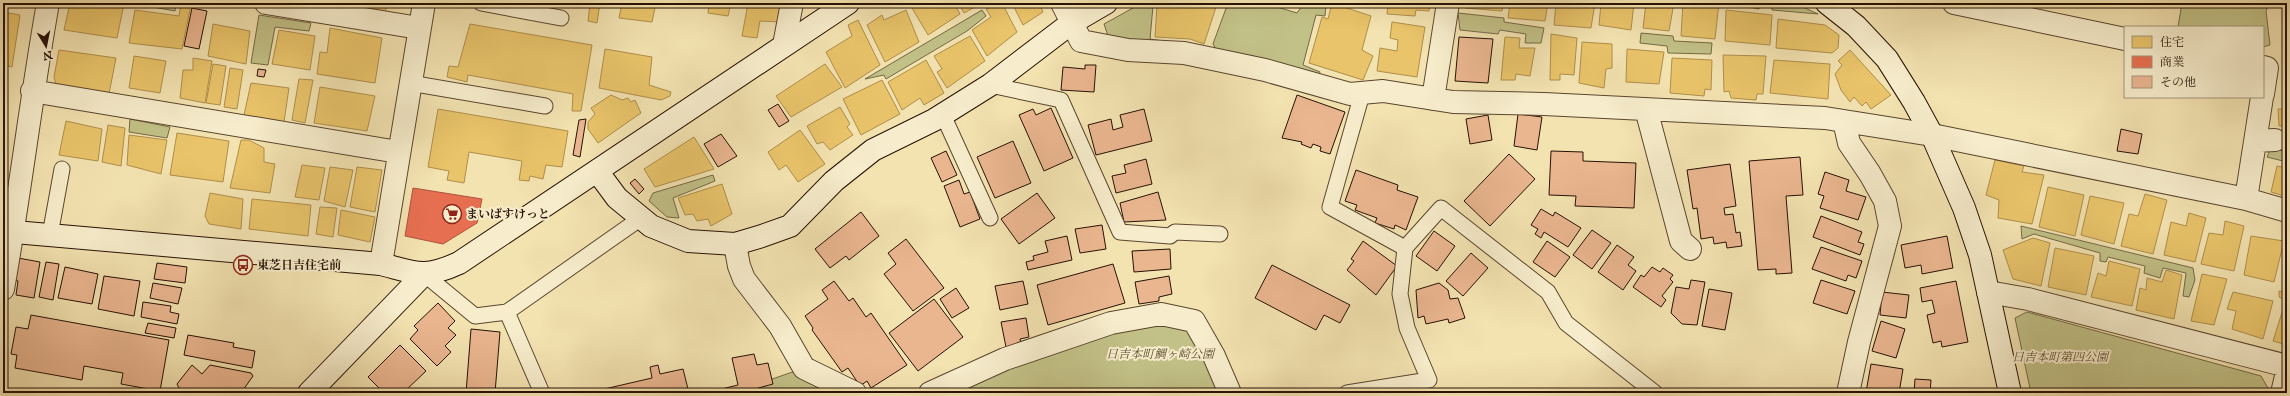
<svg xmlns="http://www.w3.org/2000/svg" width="2290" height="396" viewBox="0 0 2290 396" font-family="'IM FELL English','Noto Serif JP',serif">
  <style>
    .green { fill: #c2c187; stroke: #746945 }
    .homes { fill: #e9c46a; stroke: #af8e4b }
    .shops { fill: #e76f51; stroke: #ad533a }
    .building { fill: #eab690; stroke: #271103 }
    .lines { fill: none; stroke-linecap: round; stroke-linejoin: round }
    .lane-casing { stroke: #5a462e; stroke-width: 17 }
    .street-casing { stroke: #5a462e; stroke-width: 24 }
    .secondary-casing { stroke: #271103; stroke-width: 24 }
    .lane { stroke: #f7edcc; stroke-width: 15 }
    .street { stroke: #f7edcc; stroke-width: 22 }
    .secondary { stroke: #f7edcc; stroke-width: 22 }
    .labels { text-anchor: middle; stroke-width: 4; stroke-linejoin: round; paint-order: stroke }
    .poi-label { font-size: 12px; font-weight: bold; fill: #271103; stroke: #f7edcc; text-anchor: start }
    .park-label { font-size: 12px; font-style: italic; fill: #5d4f31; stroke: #f7edcc }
  </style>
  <rect width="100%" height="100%" fill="#f3e3b1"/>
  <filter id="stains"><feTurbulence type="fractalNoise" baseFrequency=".005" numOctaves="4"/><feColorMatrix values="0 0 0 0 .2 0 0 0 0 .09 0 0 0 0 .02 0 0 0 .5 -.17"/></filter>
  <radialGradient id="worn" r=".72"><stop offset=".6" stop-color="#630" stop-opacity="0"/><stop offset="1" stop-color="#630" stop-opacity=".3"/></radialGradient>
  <path class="green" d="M131,3H176L175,11Z
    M1142,3H1155L1153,6L1150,39L1183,44L1182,48L1108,36L1104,24Z
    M1228,3H1276L1277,7L1297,13L1304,3L1326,4L1325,16L1316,15L1303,65L1320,72L1319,76L1220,56L1213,44Z
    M1729,3H1761L1759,9Z
    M1771,3H1794L1818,14L1772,10Z
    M2182,3H2269L2266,11L2270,45L2263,47V27H2178Z
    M982,10L986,16L967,31L886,79L884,75L865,79Z
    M1458,13L1504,18V22L1544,28L1541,43H1525L1526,34L1500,30L1498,34L1460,30Z
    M259,15L311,23L309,31L275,27L268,65L251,63Z
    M1641,33L1673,36L1674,41L1712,43L1711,54L1668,53L1667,46L1640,43Z
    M130,119L170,127L167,138L129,132Z
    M2271,148L2287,152V162L2267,157Z
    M713,175L715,181L673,198L679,218L667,217L649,201L653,193Z
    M2021,226L2193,268L2195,280L2189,297L2183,296L2186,273L2163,268L2160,278L2144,273L2145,266L2108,257L2106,262L2100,261V253L2034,234L2022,239Z
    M2027,312L2261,376L2268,388L2267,393H2031L2015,318Z
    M1194,321L1230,393H930L1111,323Z
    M804,368L855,393H732Z"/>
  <path class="homes" d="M70,3L124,4L117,38L64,30Z
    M181,3L191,5L182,49L129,43L135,10L179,16Z
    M330,3H387L385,15Z
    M582,3H600L597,23L588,21L590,4Z
    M622,3H656L652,22L619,18Z
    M709,3H731L728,16L708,13Z
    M748,3H783L780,22L760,21L757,38L742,36Z
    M909,3H954L960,14L928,35Z
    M958,3H982L964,13Z
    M1002,3L1017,32L987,56L972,30L991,17L986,9Z
    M1012,3H1039L1043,12L1023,25Z
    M1183,3L1217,4L1204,44L1190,39L1155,37L1157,5L1183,7Z
    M1332,3L1371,16L1362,50L1373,56L1363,80L1309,63L1322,17L1328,19Z
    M1388,3H1430L1429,11L1416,10L1415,16L1387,14Z
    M1465,3H1503L1502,11L1465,8Z
    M1510,3H1548L1545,21L1508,18Z
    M1556,3H1595L1591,28L1554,25Z
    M1601,3H1634L1631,30L1599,25Z
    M1646,3H1674L1669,31L1643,28Z
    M1683,3H1719L1715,39L1681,36Z
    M2144,3H2164L2163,8Z
    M906,10L919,42L885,62L867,25L882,15L884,20Z
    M1726,10L1772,15L1770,45L1725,41Z
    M3,12L20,15L12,67L3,65Z
    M1778,19L1825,25L1839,35L1838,48L1832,53L1776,48Z
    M858,20L880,65L845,88L826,52L852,36L848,25Z
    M1392,22L1425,27L1417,77L1377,71L1380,48L1397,51L1398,40L1390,38Z
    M213,24L250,31L246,64L208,56Z
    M470,24L592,45L581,111H572L573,94L468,75L467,82L447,77L449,66L458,67Z
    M330,28L382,38L375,83L317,74L320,52L327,53Z
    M279,30L315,36L310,70L272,64Z
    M1551,34L1577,38L1574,75L1560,74V80H1550Z
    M970,36L985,61L947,88L937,72L942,69L934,56Z
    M1505,37L1520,38L1519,48H1535L1530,76L1516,74L1515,80H1501Z
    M1582,42L1612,44V68L1606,69L1604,88L1579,83Z
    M605,49L652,57L649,85L671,92L670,96L661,100L599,88Z
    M1627,49L1664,52L1659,84L1626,82Z
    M59,50L116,58L109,94L56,85L54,77Z
    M1850,50L1891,95L1871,109L1866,102L1862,106L1854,97L1850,102L1841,90L1835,74L1842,65L1838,61Z
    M1723,55L1766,56L1763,94H1757L1756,100L1731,98L1729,91L1724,92Z
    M134,56L166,61L160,93L129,88Z
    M193,58L212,61L205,103L180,98L183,70H193Z
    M1672,58L1712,60L1711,90L1705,89L1704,96L1670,93Z
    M926,60L944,93L924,105L920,98L902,110L888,82Z
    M1774,60L1830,64L1828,99L1770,93Z
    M213,64L226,66L220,105L206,103Z
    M825,64L842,87L791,117L776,96Z
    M230,68L243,70L237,109L224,107Z
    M299,79L313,80L305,123L292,120Z
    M882,80L900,114L861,135L843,99Z
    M251,83L289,88L284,122L244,115Z
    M2287,84V105H2284Z
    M320,87L375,96L367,131L314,123Z
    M611,95L622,100L628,98L631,102L635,100L641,113L598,143L588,129V122L595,114L591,108Z
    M840,107L850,124L847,127L853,135L830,150L823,142L817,144L807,126Z
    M438,109L568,131L562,167L546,165L543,179L530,176L529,181L519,180L522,161L469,152L464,183L447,180L449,171L428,167Z
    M2278,109H2287V126H2279Z
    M66,121L102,129L98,161L59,155Z
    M108,125L125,128L121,166L102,162Z
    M800,130L825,164L798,182L786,165L779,170L768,152Z
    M177,133L229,141L223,182L170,175Z
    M129,135L167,140L161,174L127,165Z
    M694,137L714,169L655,187L644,169Z
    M241,140H249L264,148V162L275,164L270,193L230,188Z
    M1995,160L2024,166L2022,172L2044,175L2032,224L1998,218L1999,200L1986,195Z
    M302,165L325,168L319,200L295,197Z
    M2277,166L2287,168V197L2271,192Z
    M330,167L353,170L345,207L324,201Z
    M357,167L382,170L375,212L350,207Z
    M722,184L732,214L711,226L708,219L697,221L693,214L685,215L678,198Z
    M2048,187L2084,195L2075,236L2039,227Z
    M210,193L243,199L241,229L209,224L205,216Z
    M2145,194L2167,200L2153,254L2121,246L2129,214L2138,216Z
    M2090,196L2124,203L2114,244L2081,235Z
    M252,199L311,205L308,236L249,229Z
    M320,207L337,208L333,237L316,234Z
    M341,210L375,217L370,242L338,235Z
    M2189,213L2206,218L2195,262L2164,255L2171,222L2186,226Z
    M2225,221L2244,226L2234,271L2201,264L2209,233L2223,235Z
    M2251,236L2284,241L2274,282L2244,275Z
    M2033,238L2050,243L2041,286L2013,279L2003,250Z
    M2055,248L2094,256L2086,295L2048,287Z
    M2109,261L2140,269L2132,306L2091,297L2098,273L2106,276Z
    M2287,267V284L2283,283Z
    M2166,270L2182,275L2174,319L2136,310L2140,288L2146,290L2147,278L2162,282Z
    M2202,274L2227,279L2214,325L2191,321Z
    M2279,291L2285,292L2283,299L2279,297Z
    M2233,292L2273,301L2263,339L2232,329L2236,311L2227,309Z
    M2285,303L2287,304V345L2273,341Z"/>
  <path class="shops" d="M413,188L482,199L477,223L443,244L405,236Z"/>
  <path class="building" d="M192,8L207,11L199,49L184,46Z
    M1459,37L1493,39L1488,83L1455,81Z
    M1085,65H1096L1094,92L1061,90L1063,67L1085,69Z
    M258,69L266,70L264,77L257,76Z
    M1297,95L1345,112L1330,154L1320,151L1321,147L1313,144L1311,148L1301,144L1302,142L1282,138Z
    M778,104L789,121L779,127L768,110Z
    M1051,108L1073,158L1044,171L1019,115L1033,109L1036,115Z
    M1144,109L1152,141L1096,155L1088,125L1111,119L1113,130L1123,127L1120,115Z
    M1518,114L1542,117L1537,150L1514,146Z
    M1488,115L1492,140L1470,144L1466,119Z
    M586,119L580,157L573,155L579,120Z
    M2121,129L2142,134L2138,154L2117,151Z
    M721,134L737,156L718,167L704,144Z
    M1013,141L1031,183L995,198L977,157Z
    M946,151L957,175L942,182L931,158Z
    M1551,151L1583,152V161L1636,163L1634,208L1575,206L1576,196L1549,195Z
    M1509,154L1535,179L1490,226L1464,201Z
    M1800,157L1803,195L1786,196L1792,273L1776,274V269L1758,270L1749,161Z
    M1146,159L1152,184L1116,193L1112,176L1126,173L1124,165Z
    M1730,164L1736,206L1724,208L1725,215L1733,214L1736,233L1740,232L1742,246L1727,248L1726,242L1714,244L1713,237L1701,239L1697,208L1693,209L1687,170Z
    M1356,170L1398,185L1397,190L1418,197L1406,230L1395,225L1394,229L1375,223L1377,218L1355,210L1357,205L1345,201Z
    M1825,172L1849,180L1846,191L1866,197L1858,220L1820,208L1824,196L1818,194Z
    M635,179L644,189L639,194L630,183Z
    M959,180L964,194L970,192L980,219L960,227L944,186Z
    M1158,192L1166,220L1124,222L1120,203Z
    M1037,193L1055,218L1019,244L1001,219Z
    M1541,209L1553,216L1555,212L1581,228L1568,247L1544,232L1541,238L1535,234L1538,229L1531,225Z
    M861,212L879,236L849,260L846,256L830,268L815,249Z
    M1821,216L1862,232L1858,242L1864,244L1860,255L1813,237Z
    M1102,225L1106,249L1080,253L1075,229Z
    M1592,230L1611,243L1592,269L1573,255Z
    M1434,231L1455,246L1437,271L1416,256Z
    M1067,236L1072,260L1028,270L1026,262L1034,260L1033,256L1048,252L1045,241Z
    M1947,236L1953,268L1922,274L1921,265L1905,268L1901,245Z
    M906,239L944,288L913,311L884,274L896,264L888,253Z
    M1363,241L1397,266L1376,295L1347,270L1354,261L1351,259Z
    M1547,241L1570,257L1555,277L1533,262Z
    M1617,245L1634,257L1628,265L1636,271L1623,290L1598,272Z
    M1821,247L1862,261L1856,278L1848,275L1846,281L1812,269Z
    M1170,249L1171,269L1134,272L1132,251Z
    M1471,253L1488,268L1463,296L1446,281Z
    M18,258L40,262L34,298L16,295L18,281L14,280Z
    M46,262L59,264L53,300L39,297Z
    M157,263L187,267L185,283L154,279Z
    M1113,264L1125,303L1048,325L1037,285Z
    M1272,265L1350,305L1340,323L1324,315L1316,330L1255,298Z
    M65,267L98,274L92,304L58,298Z
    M1652,267L1660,272L1663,268L1673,275L1670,279L1673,282L1662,296L1666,300L1661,307L1633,287L1641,275L1644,277Z
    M104,276L140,281L134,316L98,309Z
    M1169,276L1172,294L1159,297V301L1139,304L1135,282Z
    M1691,280L1705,282L1697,325L1682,324L1671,313L1676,287L1689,289Z
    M1821,280L1855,291L1847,314L1813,303Z
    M834,281L849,301L853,298L866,317L871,313L907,365L871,388L867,381L860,386L848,368L842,372L812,330L813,328L805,316L828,299L822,290Z
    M1023,281L1028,304L1000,310L995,286Z
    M1956,281L1968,342L1942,347L1941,341L1933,343L1927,315L1935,313L1932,300L1922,302L1920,288Z
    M153,283L182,288L178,304L150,298Z
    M1439,283L1448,290L1450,299L1458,298L1465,318L1449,323L1448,319L1426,324L1424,316L1418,318L1416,290Z
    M956,288L969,308L952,318L940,299Z
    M1709,289L1732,293L1725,330L1702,326Z
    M1882,292L1909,295L1906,318L1880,315Z
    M934,299L963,337L918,371L889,333Z
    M143,302L171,306L170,312L179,314L177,324L141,317Z
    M438,303L455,321L448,328L456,335L445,346L451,352L437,366L410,339L418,330L414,326Z
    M31,315L169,340L160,391L121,384L123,373L84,366L82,380L15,368L17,355L11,354L16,327L28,329Z
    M1026,318L1029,337L1020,339L1021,343L1006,347L1001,322Z
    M1881,321L1905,329L1896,358L1872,351Z
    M148,323L176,328L174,338L145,333Z
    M471,329L500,332L495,393H466Z
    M188,335L234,343L233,347L255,351L252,368L184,355Z
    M400,345L426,371L403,393H384L368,377Z
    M754,354L757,365L768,363L773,384L755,389L756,393H705L738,385L732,358Z
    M1871,364L1903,369L1899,393L1866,392Z
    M192,365L202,374L210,365L251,373L253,376L241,393H175L179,388L177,384Z
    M658,365L660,374L683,369L689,393H601L600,390L652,378L650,367Z
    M1915,379L1931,380L1930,393H1914Z"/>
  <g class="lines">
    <defs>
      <path id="lane" d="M481,3L561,18
        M410,83L545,106
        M990,85L1061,100L1120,232L1170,236L1175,232L1220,234
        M1362,94L1330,207L1405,248
        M943,115L990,218
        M50,235L62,169
        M424,274L475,316L507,312L641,218
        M507,312L542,393
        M1347,393L1429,380L1407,328L1400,294L1405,248L1441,208L1548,292L1566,323L1655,393"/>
      <path id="street" d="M266,3L419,28
        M1062,3L1081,41L1128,50L1184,53L1265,70L1350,94L1383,91L1453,102L1544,104L1825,118L1932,135L2246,199L2287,211
        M1954,3L2125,39
        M784,45L792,3
        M2263,67L2267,68L2263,94
        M32,91L398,152
        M1433,99L1448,3
        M1646,109L1681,241L1690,249
        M1844,121L1849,143L1870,174L1885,201L1890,226L1859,342L1848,393
        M2255,141L2275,140
        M2246,199L2262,97
        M735,244L739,266L744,279L780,326L804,368L855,393
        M381,264L424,3
        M3,289C20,194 31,98 48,3
        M1988,292L2028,299L2287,366
        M930,393L1005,359L1111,323L1161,314L1194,321L1214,356L1230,393
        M2282,393L2287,372"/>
      <path id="secondary" d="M1827,3L1856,26L1887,59L1914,102L1932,135L1964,208L1980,255L2010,393
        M597,171L617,198L651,226L688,241L735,244L762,236L790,226L834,181L873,150L934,120L990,85L1070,24L1106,3
        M3,231L381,264C416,273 424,279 459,263L848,3
        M309,393L424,274"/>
    </defs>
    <use href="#lane" class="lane-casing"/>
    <use href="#street" class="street-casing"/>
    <use href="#secondary" class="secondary-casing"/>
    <use href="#lane" class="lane"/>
    <use href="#street" class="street"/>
    <use href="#secondary" class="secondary"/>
  </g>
  <defs>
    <symbol id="supermarket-ring" viewBox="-11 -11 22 22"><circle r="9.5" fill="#f7edcc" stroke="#8f2418" stroke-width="1.5"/><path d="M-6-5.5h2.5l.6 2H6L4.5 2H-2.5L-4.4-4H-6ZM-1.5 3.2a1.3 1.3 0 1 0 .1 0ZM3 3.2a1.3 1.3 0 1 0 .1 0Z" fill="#8f2418"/></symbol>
    <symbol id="bus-ring" viewBox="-11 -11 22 22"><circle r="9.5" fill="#f7edcc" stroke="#8f2418" stroke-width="1.5"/><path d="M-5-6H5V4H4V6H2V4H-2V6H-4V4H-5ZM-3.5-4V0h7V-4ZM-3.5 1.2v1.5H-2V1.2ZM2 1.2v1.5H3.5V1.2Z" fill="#8f2418"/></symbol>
  </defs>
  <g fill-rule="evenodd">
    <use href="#supermarket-ring" x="441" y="203" width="22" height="22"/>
    <use href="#bus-ring" x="232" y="254" width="22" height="22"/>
  </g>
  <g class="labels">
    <g class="poi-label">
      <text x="466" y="218">まいばすけっと</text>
      <text x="257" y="269">東芝日吉住宅前</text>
    </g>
    <g class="park-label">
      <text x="1160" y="358">日吉本町鯛ヶ崎公園</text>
      <text x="2060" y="361">日吉本町第四公園</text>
    </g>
  </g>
  <rect width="2290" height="396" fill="none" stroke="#f3e3b1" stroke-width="16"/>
  <rect x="4" y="4" width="2282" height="388" fill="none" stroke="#271103" stroke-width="2"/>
  <rect x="8" y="8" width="2274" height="380" fill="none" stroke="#271103"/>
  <rect x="2124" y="26" width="140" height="72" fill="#f7edcc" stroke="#a4957c"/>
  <rect x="2132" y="36" width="20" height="12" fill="#e9c46a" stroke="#a4957c"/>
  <text x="2160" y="46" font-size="12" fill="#271103">住宅</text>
  <rect x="2132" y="56" width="20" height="12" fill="#e76f51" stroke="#a4957c"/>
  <text x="2160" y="66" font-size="12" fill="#271103">商業</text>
  <rect x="2132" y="76" width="20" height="12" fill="#eab690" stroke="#a4957c"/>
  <text x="2160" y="86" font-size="12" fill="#271103">その他</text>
  <g transform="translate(46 46) rotate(170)" stroke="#f7edcc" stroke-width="3" paint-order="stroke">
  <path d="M0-3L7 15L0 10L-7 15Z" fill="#271103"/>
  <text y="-6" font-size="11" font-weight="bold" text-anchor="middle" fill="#271103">N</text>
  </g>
  <rect width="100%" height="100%" filter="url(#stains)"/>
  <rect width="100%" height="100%" fill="url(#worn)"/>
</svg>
